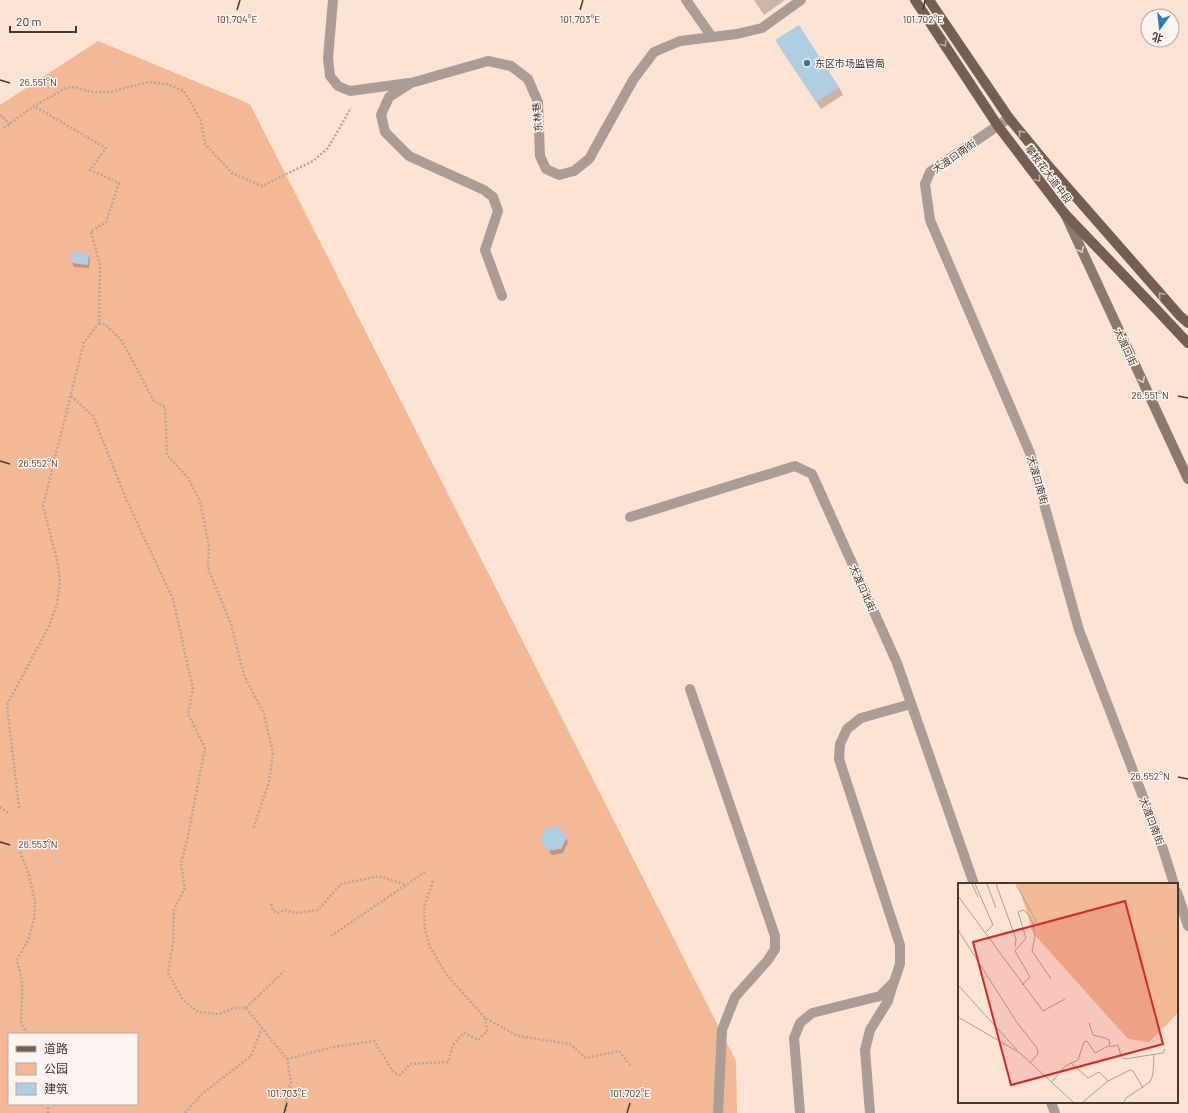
<svg xmlns="http://www.w3.org/2000/svg" width="1188" height="1113" viewBox="0 0 1188 1113" font-family="Barlow,'Noto Sans SC',sans-serif">
  <style>
    .green { fill: #f3b896; fill-rule: evenodd }
    .shadow { fill: #0003 }
    .building { fill: #b1cde2 }
    .lines { fill: none; stroke-linecap: round; stroke-linejoin: round }
    .path { stroke: #baa599; stroke-width: 2.5; stroke-dasharray: 2 2; stroke-linecap: butt }
    .street { stroke: #ab9d96; stroke-width: 10 }
    .secondary { stroke: #8c796e; stroke-width: 10 }
    .primary { stroke: #765f52; stroke-width: 10 }
    .oneway { stroke: #b8aaa2 }
    .oneway2 { stroke: #dacfca }
    .ticks { fill: none; stroke: #463932; stroke-width: 1.5 }
    .poi-dot { fill: #2e7aad; stroke: #fbf4f1; stroke-width: 1.5 }
    .labels { text-anchor: middle; stroke-width: 3; stroke-linejoin: round; paint-order: stroke }
    .poi-label { font-size: 10px; fill: #463932; stroke: #fbf4f1; text-anchor: start }
    .street-label { font-size: 10px; fill: #463932; stroke: #fbf4f1 }
    .inset-road { fill: none; stroke: #b39f93; stroke-width: 1 }
    .view { fill: #d62828; fill-opacity: 0.15; stroke: #d62828; stroke-width: 2 }
    .inset-edge { fill: none; stroke: #463932; stroke-width: 2 }
    .ticks-label { font-size: 10px; text-anchor: middle; fill: #463932; stroke: #fbf4f1; stroke-width: 3; stroke-linejoin: round; paint-order: stroke }
  </style>
  <rect width="100%" height="100%" fill="#fce3d4"/>
  <path class="green" d="M98,41L250,104L736,1061L737,1113H0V105ZM9,1034H137V1104H9Z"/>
  <path class="shadow" d="M754,0H785L764,15Z
    M781,49L839,87L843,95L821,109Z
    M88,254L90,258L89,268L74,267L72,263Z
    M566,838L568,842L563,853L552,855L543,844Z"/>
  <path class="building" d="M799,25L839,87L816,102L775,40Z
    M72,252L89,253L88,265L71,263Z
    M558,826L567,837L561,849L548,851L540,840L545,828Z"/>
  <g class="lines">
    <path class="path" d="M0,115L10,124
      M4,128L34,106L66,88L74,87L92,92H109L149,82L167,84L184,91L201,121L205,144L232,173L262,186L313,161L328,148L351,108
      M99,323L106,325L122,341L154,401L165,407L167,455L188,478L200,501L209,546L208,568L231,624L244,675L264,714L273,753L269,782L253,829
      M71,396L93,416L126,499L173,599L193,689L188,714L205,748L188,836L181,864L185,888L174,910L173,944L168,973L183,1000L198,1012L219,1014L234,1008H246L287,1059L291,1082L286,1102V1113
      M0,807L8,813
      M19,808L7,705L49,626L57,604L60,581L57,560L43,506L84,342L99,323L100,265L91,231L106,222L119,183L90,170L106,148L34,106
      M20,852L29,875L35,902L34,920L28,940L17,960L22,981V995L21,1023L27,1034
      M433,881L424,907L425,930L430,947L446,974L485,1018L518,1036L570,1044L586,1058L619,1051L630,1065
      M271,904L273,911L278,913L285,910L296,913L318,910L341,884L379,876L406,885
      M331,936L425,872
      M246,1008L284,971
      M287,1059L333,1047L374,1041L394,1073L400,1075L410,1064L448,1062L453,1045L464,1033L478,1040L487,1031L485,1018
      M48,1113V1104
      M185,1113L202,1094L251,1056L262,1028"/>
    <path class="street" d="M333,0L328,58L330,76L338,86L350,91L409,83
      M686,0L712,37
      M1009,118L930,172L925,184L930,220L1030,453L1079,630L1163,849L1174,884
      M502,296L485,250L498,211L493,197L484,190L409,156L385,132L381,115L389,97L411,83L488,61L511,66L528,79L538,102L540,156L546,169L559,175L574,171L589,159L633,80L654,52L680,41L737,34L762,28L801,0
      M630,517L795,466L812,474L897,663L974,884
      M690,689L775,936V949L768,960L735,997L722,1030L718,1113
      M1177,892L1188,926
      M1051,1102L1055,1113
      M800,1113L794,1038L800,1023L812,1013L880,996L894,982L900,964V945L839,759L840,744L847,729L861,718L911,704
      M870,1113L865,1050L870,1030L888,1001L893,984"/>
    <path class="secondary" d="M1065,214L1188,479"/>
    <path class="primary" d="M915,0L998,126L1065,214L1156,309L1188,343
      M929,0L1009,118L1046,163L1180,316L1188,323"/>
  </g>
  <defs><path id="oneway-chevron" d="M-2-3.5L2.5 0L-2 3.5" fill="none" stroke-width="1.6" stroke-linecap="round" stroke-linejoin="round"/></defs>
  <g class="oneway">
    <use href="#oneway-chevron" transform="translate(944 44) rotate(56)"/>
    <use href="#oneway-chevron" transform="translate(1021 133) rotate(-129)"/>
    <use href="#oneway-chevron" transform="translate(1038 179) rotate(53)"/>
    <use href="#oneway-chevron" transform="translate(1161 295) rotate(-131)"/>
  </g>
  <g class="oneway2">
    <use href="#oneway-chevron" transform="translate(1081 250) rotate(65)"/>
    <use href="#oneway-chevron" transform="translate(1142 380) rotate(65)"/>
  </g>
  <path class="ticks" d="M237,10L240,0M580,10L583,0M923,10L925,0M0,80L10,83M1178,396L1188,398M0,461L10,464M1178,777L1188,779M0,842L10,845M284,1113L287,1103M627,1113L630,1103"/>
  <circle class="poi-dot" cx="807" cy="63" r="4"/>
  <g class="labels">
    <g class="poi-label">
      <text x="815" y="67">东区市场监管局</text>
    </g>
    <g class="street-label">
      <text transform="translate(537 117) rotate(-95)" y="4">东林巷</text>
      <text transform="translate(954 156) rotate(-35)" y="4">大渡口南街</text>
      <text transform="translate(1049 174) rotate(53)" y="4">攀枝花大道中段</text>
      <text transform="translate(1126 347) rotate(65)" y="4">大渡口街</text>
      <text transform="translate(1038 480) rotate(74)" y="4">大渡口南街</text>
      <text transform="translate(863 588) rotate(66)" y="4">大渡口北街</text>
      <text transform="translate(1152 821) rotate(69)" y="4">大渡口南街</text>
    </g>
  </g>
  <g transform="translate(958 883)">
    <rect width="220" height="220" fill="#fce3d4"/>
    <path d="M60,1H220V130L191,159L170,156L75,50Z" fill="#f3b896"/>
    <path class="inset-road" d="M14,1L20,14M17,1L35,42L28,49M29,1L38,25M38,1L58,56L57,64M58,1L78,38L75,41L71,32L65,27L60,29L68,55L57,68L72,94L64,102M0,13L85,128L107,116M75,41L77,54L74,68L93,96M0,47L58,138L79,165L80,171L72,180M0,102L59,167M0,134L62,170L115,219M151,164L160,162L163,173L166,176L205,170L207,166M113,180L130,195L141,189L150,198M94,199L107,183L120,177L126,159L129,158L137,170L152,162L151,157L147,155L135,152L131,140M125,219L150,198L172,187L175,188L185,205M166,219L168,215L192,199L195,191L196,172"/>
    <path class="view" d="M167,18L205,161L53,202L15,59Z"/>
    <rect width="220" height="220" class="inset-edge"/>
  </g>
  <g class="ticks-label">
    <text x="237" y="23">101.704°E</text>
    <text x="923" y="23">101.702°E</text>
    <text x="580" y="23">101.703°E</text>
    <text x="38" y="86">26.551°N</text>
    <text x="1150" y="399">26.551°N</text>
    <text x="38" y="467">26.552°N</text>
    <text x="1150" y="780">26.552°N</text>
    <text x="38" y="848">26.553°N</text>
    <text x="287" y="1097">101.703°E</text>
    <text x="630" y="1097">101.702°E</text>
  </g>
  <rect x="8" y="1033" width="130" height="72" fill="#fbf4f1" stroke="#b3a9a5"/>
  <rect x="16" y="1046" width="20" height="6" fill="#765f52" stroke="#b3a9a5"/>
  <text x="44" y="1053" font-size="12" fill="#463932">道路</text>
  <rect x="16" y="1063" width="20" height="12" fill="#f3b896" stroke="#b3a9a5"/>
  <text x="44" y="1073" font-size="12" fill="#463932">公园</text>
  <rect x="16" y="1083" width="20" height="12" fill="#b1cde2" stroke="#b3a9a5"/>
  <text x="44" y="1093" font-size="12" fill="#463932">建筑</text>
  <g transform="translate(1160 28) rotate(195)"><circle r="19" fill="#fbf4f1" stroke="#b3a9a5"/>
  <path d="M0-3L7 15L0 10L-7 15Z" fill="#2e7aad"/>
  <text y="-6" font-size="11" font-weight="bold" text-anchor="middle" fill="#463932">北</text>
  </g>
  <path d="M10 26v6h66v-6" fill="none" stroke="#463932" stroke-width="2"/>
  <text x="16" y="26" font-size="12" fill="#463932" stroke="#fbf4f1" stroke-width="3" paint-order="stroke">20 m</text>
</svg>
